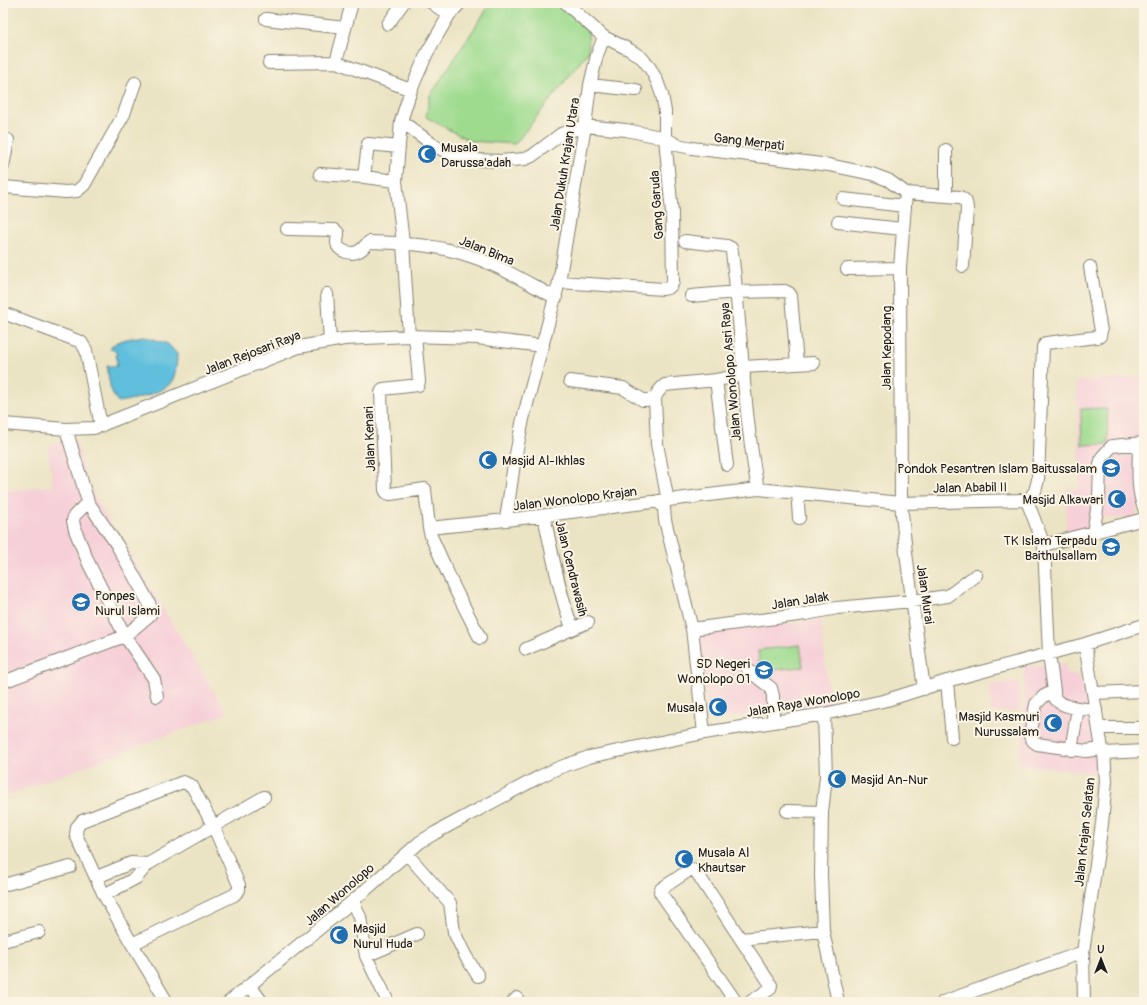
<svg xmlns="http://www.w3.org/2000/svg" width="1147" height="1005" viewBox="0 0 1147 1005" font-family="Pangolin,sans-serif">
  <style>
    .built { fill: #f6cfd8 }
    .green { fill: #9edb8f; stroke: #5d7c56 }
    .water { fill: #5fbfdd; stroke: #3e6e7c }
    .lines { fill: none; stroke-linecap: round; stroke-linejoin: round }
    .minor-casing { stroke: #848070; stroke-width: 14 }
    .minor { stroke: #fff; stroke-width: 12 }
    .labels { text-anchor: middle; stroke-width: 4; stroke-linejoin: round; paint-order: stroke }
    .street-label { font-size: 13px; fill: #1c1c1c; stroke: #fcf5e5 }
    .poi-label { font-size: 13px; fill: #1c1c1c; stroke: #fcf5e5; text-anchor: start }
  </style>
  <rect width="100%" height="100%" fill="#fcf5e5"/>
  <filter id="ink" filterUnits="userSpaceOnUse"><feTurbulence type="fractalNoise" baseFrequency=".025" numOctaves="2"/><feDisplacementMap in="SourceGraphic" scale="8" xChannelSelector="R" yChannelSelector="G"/><feConvolveMatrix kernelMatrix="1 2 1 2 8 2 1 2 1" color-interpolation-filters="sRGB"/></filter>
  <filter id="wash" filterUnits="userSpaceOnUse"><feTurbulence type="fractalNoise" baseFrequency=".012" numOctaves="4" result="noise"/><feDisplacementMap in="SourceGraphic" scale="16" xChannelSelector="R" yChannelSelector="G"/><feGaussianBlur stdDeviation="0.9" result="paint"/><feColorMatrix in="noise" values="0 0 0 0 0 0 0 0 0 0 0 0 0 0 0 0 0 1.4 0 .05"/><feComposite in="paint" operator="in"/></filter>
  <g filter="url(#wash)">
    <rect width="100%" height="100%" fill="#ebe4c4"/>
    <path class="built" d="M1144,376V506H1137V518H1088V532H1066V489H1079V447L1076,382Z
      M76,440L88,486L227,713L3,797V491L53,486L48,445Z
      M821,620L830,707L707,719L699,633Z
      M1066,664V673L1079,675L1100,753L1097,773L1019,765L1025,706L1024,666Z
      M1019,683L1020,711L991,712L990,684Z"/>
    <path class="green" d="M491,3H561L588,32L589,51L515,144L470,141L426,117L430,96Z
      M1107,408L1108,444L1082,445L1081,409Z
      M800,645L803,667L760,671L758,650Z"/>
    <path class="water" d="M144,336L168,344L177,354C177,362 176,374 172,381C164,394 131,400 118,402C109,391 109,380 107,366H117L116,351L110,349C115,339 134,338 144,336Z"/>
  </g>
  <g filter="url(#ink)">
    <g class="lines">
      <defs>
        <path id="minor" d="M432,3L449,15
          M266,19L345,28
          M388,24L403,3
          M604,37L597,55L590,85L585,126L559,282L523,419L514,464L506,520L758,489L901,503L1023,500L1027,502L1029,506L1044,545L1049,654L1054,691L1044,696L1036,704L1030,736L1033,741L1037,744L1086,751L1102,749
          M336,62L352,3
          M269,63L336,62L411,90
          M590,85L636,90
          M401,121L435,146L453,155L478,160L501,161L525,159L532,156L561,134L585,126L626,130L665,138L677,145L692,148L829,165L872,174L888,180L906,193
          M3,166L8,140
          M320,174L364,177L396,181
          M364,177L368,144L399,147
          M3,187L66,192L77,191L84,185L124,114L135,83
          M906,193L900,268L901,503L906,553L924,689
          M906,193L960,197C966,200 967,203 967,209L963,266
          M946,196V150
          M843,199L905,206
          M838,222L902,229
          M287,229L335,230L338,233C338,236 337,240 337,243C338,252 353,255 359,251C363,249 365,245 369,242C399,243 428,244 457,252C492,261 524,281 556,298
          M685,241L727,246L731,248L732,252C742,331 743,411 758,489
          M847,269L900,268
          M559,282L663,289C669,288 671,287 673,282L672,213L665,138V111L662,95L657,81L650,68L642,58L630,50L604,37L580,16L566,3
          M327,294L330,341
          M691,296L737,292L785,291L789,293L791,296L797,364
          M3,313L81,342L86,350L101,426
          M409,336L403,243L396,181L401,121L411,90L427,53L449,15L460,3
          M415,336L419,381L418,385L383,389L381,393L385,490L387,493L390,494L425,489L429,528L506,520
          M743,367L814,363
          M716,380L727,465
          M570,381L623,388L643,400H647L655,398
          M3,424L66,429L94,428L299,347L344,339L409,336L477,338L543,346
          M1139,444C1139,465 1136,488 1144,508
          M665,500L667,496L657,444L655,398C657,392 660,389 665,385L716,380L744,375
          M658,501L664,508L665,520L692,629L704,733
          M88,502L74,516L73,521L75,530L89,564L125,636L154,679L157,696
          M1027,502L1035,491L1038,480L1043,347L1046,343L1097,337L1100,336L1101,331L1090,267
          M544,516C552,553 559,591 572,628
          M799,518L798,504L800,494
          M429,528L431,536L454,587L480,638
          M1093,533L1099,497L1100,465L1102,457L1112,446L1144,443
          M1044,545L1144,519
          M692,629L806,614L837,608L912,601L948,596L976,575
          M526,649L588,622
          M748,670L771,688L773,696V722
          M947,681L952,738
          M3,682L125,636L150,615L151,609L149,603L117,545L88,502L66,429
          M1054,691C1054,693 1054,696 1055,698C1060,708 1086,709 1096,710
          M1093,693L1144,691
          M824,714L826,777L822,812L821,875L823,931L838,1002
          M1099,728H1144
          M1071,750L1078,708
          M1104,753L1144,751
          M787,811L822,812
          M407,854L450,903L454,932L465,955L478,976
          M97,877L131,863L148,864
          M3,885L70,867
          M104,895L136,878L148,864L264,797
          M353,901L360,917L366,956L388,1002
          M741,939L823,931
          M3,941L39,932
          M132,944L234,895L239,890V885L213,825L192,786L183,782L82,821L77,827L76,835L104,895L132,944L167,1002
          M366,956L417,934
          M250,986L262,1002
          M229,1002L353,901L420,842L435,833L539,777L558,768L589,757L704,733L824,714L887,700L947,681L1085,644L1144,625
          M513,1002L517,998
          M736,1002L660,892L661,889L691,869L695,870L771,985L770,989L750,1002
          M943,1002L1083,952
          M1084,1002L1083,952L1102,824L1106,781L1104,753L1102,749L1085,644"/>
      </defs>
      <use href="#minor" class="minor-casing"/>
      <use href="#minor" class="minor"/>
    </g>
  </g>
  <defs>
    <symbol id="mosque-disc" viewBox="-11 -11 22 22"><circle r="9.5" fill="#1f6fb2" stroke="#fcf5e5"/><path d="M3.5-4.9A6 6 0 1 0 3.5 4.9A5 5 0 1 1 3.5-4.9Z" fill="#fff"/></symbol>
    <symbol id="school-disc" viewBox="-11 -11 22 22"><circle r="9.5" fill="#1f6fb2" stroke="#fcf5e5"/><path d="M0-5L7-2L0 1L-7-2ZM-4 1L0 2.5L4 1V4Q0 6-4 4Z" fill="#fff"/></symbol>
  </defs>
  <g fill-rule="evenodd">
    <use href="#mosque-disc" x="416" y="143" width="22" height="22"/>
    <use href="#mosque-disc" x="477" y="449" width="22" height="22"/>
    <use href="#school-disc" x="1100" y="457" width="22" height="22"/>
    <use href="#mosque-disc" x="1106" y="488" width="22" height="22"/>
    <use href="#school-disc" x="1100" y="536" width="22" height="22"/>
    <use href="#school-disc" x="70" y="591" width="22" height="22"/>
    <use href="#school-disc" x="753" y="659" width="22" height="22"/>
    <use href="#mosque-disc" x="707" y="696" width="22" height="22"/>
    <use href="#mosque-disc" x="1042" y="712" width="22" height="22"/>
    <use href="#mosque-disc" x="826" y="768" width="22" height="22"/>
    <use href="#mosque-disc" x="673" y="848" width="22" height="22"/>
    <use href="#mosque-disc" x="328" y="924" width="22" height="22"/>
  </g>
  <g class="labels">
    <g class="street-label">
      <text transform="translate(749 141) rotate(7)" y="5">Gang Merpati</text>
      <text transform="translate(564 164) rotate(-81)" y="5">Jalan Dukuh Krajan Utara</text>
      <text transform="translate(656 205) rotate(-94)" y="5">Gang Garuda</text>
      <text transform="translate(487 250) rotate(22)" y="5">Jalan Bima</text>
      <text transform="translate(886 348) rotate(-90)" y="5">Jalan Kepodang</text>
      <text transform="translate(252 352) rotate(-21)" y="5">Jalan Rejosari Raya</text>
      <text transform="translate(730 372) rotate(-95)" y="5">Jalan Wonolopo Asri Raya</text>
      <text transform="translate(369 439) rotate(-92)" y="5">Jalan Kenari</text>
      <text transform="translate(970 487) rotate(-1)" y="5">Jalan Ababil II</text>
      <text transform="translate(575 498) rotate(-7)" y="5">Jalan Wonolopo Krajan</text>
      <text transform="translate(572 568) rotate(76)" y="5">Jalan Cendrawasih</text>
      <text transform="translate(926 594) rotate(82)" y="5">Jalan Murai</text>
      <text transform="translate(800 600) rotate(-9)" y="5">Jalan Jalak</text>
      <text transform="translate(803 702) rotate(-10)" y="5">Jalan Raya Wonolopo</text>
      <text transform="translate(1084 832) rotate(-84)" y="5">Jalan Krajan Selatan</text>
      <text transform="translate(339 894) rotate(-41)" y="5">Jalan Wonolopo</text>
    </g>
    <g class="poi-label">
      <text x="441" y="152">Musala<tspan x="441" dy="15">Darussa'adah</tspan></text>
      <text x="502" y="465">Masjid Al-Ikhlas</text>
      <text x="1097" y="473" text-anchor="end">Pondok Pesantren Islam Baitussalam</text>
      <text x="1103" y="504" text-anchor="end">Masjid Alkawari</text>
      <text x="1097" y="545" text-anchor="end">TK Islam Terpadu<tspan x="1097" dy="15">Baithulsallam</tspan></text>
      <text x="95" y="600">Ponpes<tspan x="95" dy="15">Nurul Islami</tspan></text>
      <text x="750" y="668" text-anchor="end">SD Negeri<tspan x="750" dy="15">Wonolopo 01</tspan></text>
      <text x="704" y="712" text-anchor="end">Musala</text>
      <text x="1039" y="721" text-anchor="end">Masjid Kasmuri<tspan x="1039" dy="15">Nurussalam</tspan></text>
      <text x="851" y="784">Masjid An-Nur</text>
      <text x="698" y="857">Musala Al<tspan x="698" dy="15">Khautsar</tspan></text>
      <text x="353" y="933">Masjid<tspan x="353" dy="15">Nurul Huda</tspan></text>
    </g>
  </g>
  <rect width="1147" height="1005" fill="none" stroke="#fcf5e5" stroke-width="16"/>
  <g transform="translate(1101 959)" stroke="#fcf5e5" stroke-width="3" paint-order="stroke">
  <path d="M0-3L7 15L0 10L-7 15Z" fill="#1c1c1c"/>
  <text y="-6" font-size="11" font-weight="bold" text-anchor="middle" fill="#1c1c1c">U</text>
  </g>
</svg>
